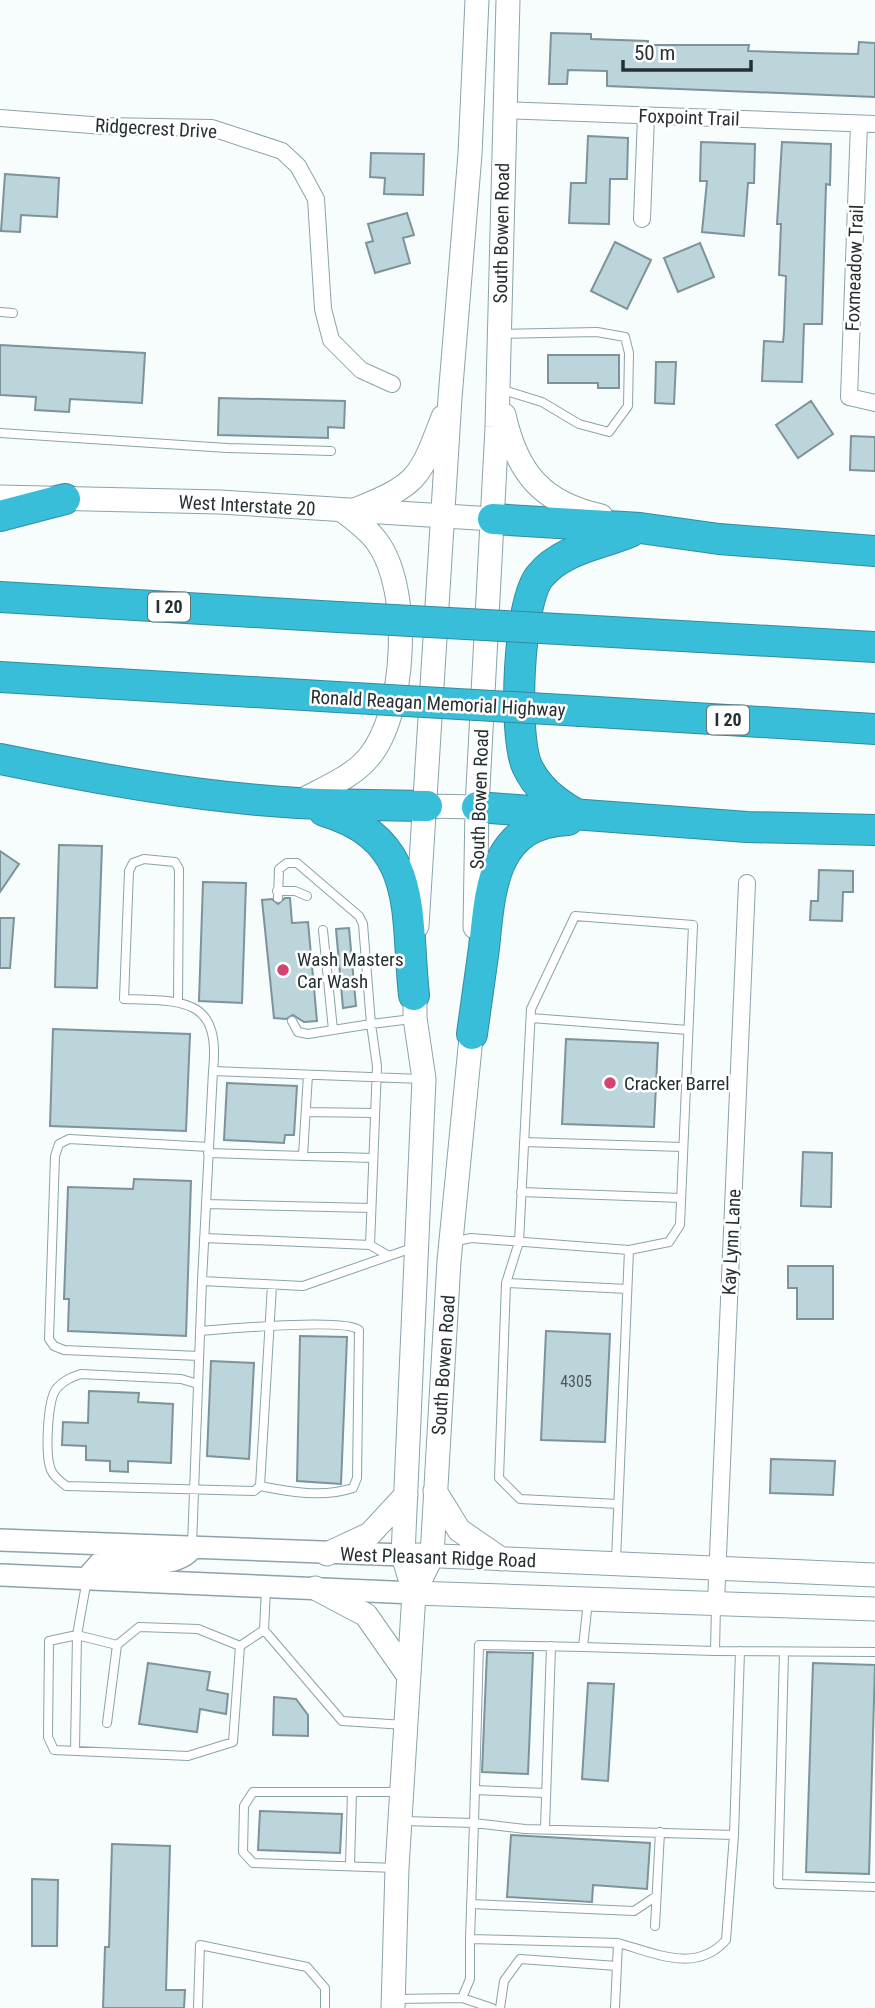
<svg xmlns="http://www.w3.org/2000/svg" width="875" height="2008" viewBox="0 0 875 2008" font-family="'Roboto Condensed',sans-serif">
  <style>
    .building { fill: #bcd5db; stroke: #7c9399; stroke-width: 2 }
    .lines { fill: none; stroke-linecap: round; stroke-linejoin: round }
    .service-casing { stroke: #8ba3a9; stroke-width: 10 }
    .minor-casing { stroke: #8ba3a9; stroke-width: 18 }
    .tertiary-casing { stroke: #8ba3a9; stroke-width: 24 }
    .secondary-casing { stroke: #8ba3a9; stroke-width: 25 }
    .motorway-casing { stroke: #328c9f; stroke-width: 32 }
    .service { stroke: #fff; stroke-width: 8 }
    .minor { stroke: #fff; stroke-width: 16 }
    .tertiary { stroke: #fff; stroke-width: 21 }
    .secondary { stroke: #fff; stroke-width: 23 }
    .motorway { stroke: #39beda; stroke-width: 30 }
    .motorway-bridge-casing { stroke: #328c9f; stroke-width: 32; stroke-linecap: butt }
    .motorway-bridge { stroke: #39beda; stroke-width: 30 }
    .poi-dot { fill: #d24471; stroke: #fff; stroke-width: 2.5 }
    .labels { text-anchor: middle; stroke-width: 5; stroke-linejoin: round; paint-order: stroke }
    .number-label { font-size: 16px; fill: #4c595c }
    .shield { fill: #fff; stroke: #676e70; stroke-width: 2 }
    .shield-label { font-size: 18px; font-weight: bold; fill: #263032 }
    .street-label { font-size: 19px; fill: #263032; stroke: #fff }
    .poi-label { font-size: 19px; fill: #263032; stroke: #fff; text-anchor: start }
  </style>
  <rect width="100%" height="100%" fill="#f7fcfd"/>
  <path class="building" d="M551,33L591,34V39L648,41V45H749L748,51L810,53L858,54L859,42L875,43V97L607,86V71L568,70L567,84H549Z
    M588,136L628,138L627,179H610L609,224L569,223L571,183H586Z
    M701,142L755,144L754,183H748L744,236L702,232L707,181H700Z
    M782,142L831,144L830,185L826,184L822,324H804L802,382L762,381L764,341L783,342L784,332L786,276L779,275L781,224H777Z
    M371,153L424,154L423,195L384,194L385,178L370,177Z
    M5,174L59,178L57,217L21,215L20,232L1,231Z
    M407,213L414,235L403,238L410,263L375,273L366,243L373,241L368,224Z
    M615,242L651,260L627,309L591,291Z
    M700,243L714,277L678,292L664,258Z
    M0,345L145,353L142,403L70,399L69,412L35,410L36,397L0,395Z
    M548,355H619V388H598V383H548Z
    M656,362H676L674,404L655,403Z
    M219,398L345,401L344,428L328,427V438L218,435Z
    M811,401L833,434L798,458L776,425Z
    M851,436L875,437V471L850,470Z
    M59,845L102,846L97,988L55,987Z
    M0,851L19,864L0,892Z
    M819,870L853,871V892H843L842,921L810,920L811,901H818Z
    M203,882L246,883L242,1003L199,1001Z
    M285,898H290L292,923L308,922L317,1021L304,1022L293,1015L286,1019L274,1018L262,900L272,899L278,904Z
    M0,918H14L10,968H0Z
    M349,928L356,1006L343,1008L336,929Z
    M53,1029L190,1034L186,1131L50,1126Z
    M566,1039L658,1043L654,1127L562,1124Z
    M227,1083L297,1086L294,1135H285L284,1143L224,1140Z
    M803,1152L832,1153L831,1207L801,1206Z
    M134,1179L191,1181L186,1336L68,1331L69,1299H64L68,1187L133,1189Z
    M788,1266H833V1319H797V1288H788Z
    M546,1331L610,1334L605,1442L541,1440Z
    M300,1336L347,1337L341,1484L297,1481Z
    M211,1361L254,1363L249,1459L207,1456Z
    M89,1391L139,1393L138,1402L173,1404L171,1463L128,1461V1472L110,1471V1461L86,1460V1446L62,1445L63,1422L88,1423Z
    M771,1459L835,1461L833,1495L770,1493Z
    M487,1652L533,1653L528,1774L482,1772Z
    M148,1663L210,1672L207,1690L228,1694L226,1714L200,1709L197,1732L139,1724Z
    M813,1663L875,1665L869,1874L806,1872Z
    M588,1683L614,1684L608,1781L582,1779Z
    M274,1697L296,1699L308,1715V1736L273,1735Z
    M260,1811L342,1814L340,1853L258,1850Z
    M511,1835L650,1843L647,1889L593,1885L592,1902L507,1897Z
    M112,1844L170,1846L166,1990H185L184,2008H103L105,1947H109Z
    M32,1879L58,1880L57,1946H32Z"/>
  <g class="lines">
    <defs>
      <path id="service" d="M0,312L13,313
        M500,389L542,402L579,424L609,432L628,406L629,353L625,337L597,332L502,334
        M0,433L227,448L331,451
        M277,891H295L307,896
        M278,898L279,869L287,863H297L359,916L363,924L371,1024L308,1034L298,1032L292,1021
        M323,930L333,1030
        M178,1001L179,869L175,862L144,859L133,863L129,871L124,999C183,1001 221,997 213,1071
        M531,1018L688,1030
        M306,1112L375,1113
        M524,1142L683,1147
        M208,1153L373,1158
        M303,1155L308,1075
        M521,1192L681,1198
        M206,1204L371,1208
        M204,1238L370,1245L389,1256
        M453,1242L471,1238L629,1250L616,1560
        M370,1245L377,1066L371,1024L412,1019
        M202,1281L213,1071L421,1079
        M506,1283L627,1289
        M200,1331C226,1329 345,1318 359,1330L357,1478L353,1488C323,1498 290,1492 260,1486
        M199,1356L64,1350L54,1346L49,1339L55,1156L59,1144L69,1139L209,1147
        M198,1384L181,1379L81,1374C72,1377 64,1380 57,1388C47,1399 45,1456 51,1470C54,1477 60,1481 66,1486L254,1491L260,1486L272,1285
        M618,1504L520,1499L499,1478L506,1283L519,1242L531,1009L575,916L693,925L680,1225L669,1242L629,1250
        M192,1545L202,1281L303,1286L415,1247
        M87,1579L77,1635L49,1641L48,1737L54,1750L188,1756L233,1742L240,1646
        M264,1630L342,1721L405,1725
        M240,1646L264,1630L266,1589
        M583,1647L715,1651L716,1605
        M715,1651L875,1652
        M784,1652L778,1884L875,1887
        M107,1723L117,1645L139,1627L198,1629L240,1646
        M75,1750L77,1635L117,1645
        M475,1790L546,1793
        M403,1821L474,1823L479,1645L583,1647L588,1601
        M545,1829L551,1646
        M350,1866L352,1792
        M396,1868L253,1863L243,1852L244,1806L253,1792H398
        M471,1904L634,1911L655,1897
        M655,1926L660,1832
        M618,1943C655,1953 696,1974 726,1940L734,1835
        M462,1998L470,1979V1939
        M396,1999L462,1998L492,2008
        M198,2008L200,1945L307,1967L325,1988V2008
        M500,2008L504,1981L520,1959L617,1966
        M615,2008L618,1943L470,1939L474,1823L525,1829L734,1835L740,1651"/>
      <path id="minor" d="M503,110L875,124
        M0,118L104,126L212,128L282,151L298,166L316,199L323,309L331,340L361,370L392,384
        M859,124L849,397L875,403
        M642,219L646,116
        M716,1602L747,883"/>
      <path id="tertiary" d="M0,1540L403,1555
        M0,1575L414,1593
        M87,1578L100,1563C126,1561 176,1571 192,1548"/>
      <path id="secondary" d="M504,415C517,473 542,503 601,516
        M0,497L220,502L493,519
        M357,509C419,484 420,477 443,417
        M297,803C320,790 352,778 369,757C406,713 412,591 378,543C369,530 355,520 343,511
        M427,806L477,807
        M417,926L450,398L470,154L477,0
        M475,927L477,807L497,427L508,0
        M435,1491L459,1530L501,1559
        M327,1554L370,1534L406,1495
        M417,1555L875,1575
        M315,1588L366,1615L408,1675
        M414,1593L432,1556L449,1261L473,1017
        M414,1593L875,1609
        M393,2008L397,1868L414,1593L403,1555L424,1079L415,1018V981"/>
      <path id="motorway" d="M0,516L65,499
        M493,519L640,528L719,539L875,551
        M0,597L338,617
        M577,630L875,647
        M0,677L337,697
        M581,711L875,729
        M0,759C98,779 197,797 298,803C340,805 384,805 427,806
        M477,807L747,827L875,830
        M324,811C421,840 405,914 414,995
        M576,814C555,802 537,788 527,766C513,734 518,602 540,576C562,549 599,545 630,532
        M472,1034C476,1005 480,977 484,948C490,891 492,823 568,820"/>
    </defs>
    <use href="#service" class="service-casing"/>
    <use href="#minor" class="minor-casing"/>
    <use href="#tertiary" class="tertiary-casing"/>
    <use href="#secondary" class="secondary-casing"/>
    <use href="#motorway" class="motorway-casing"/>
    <use href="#service" class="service"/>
    <use href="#minor" class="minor"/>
    <use href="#tertiary" class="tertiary"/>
    <use href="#secondary" class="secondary"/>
    <use href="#motorway" class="motorway"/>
    <defs>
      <path id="motorway-bridge" d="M338,617L577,630
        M337,697L581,711"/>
    </defs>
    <use href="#motorway-bridge" class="motorway-bridge-casing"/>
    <use href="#motorway-bridge" class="motorway-bridge"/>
  </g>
  <g class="poi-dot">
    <circle cx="283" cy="970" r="7"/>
    <circle cx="610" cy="1083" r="7"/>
  </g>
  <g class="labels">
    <g class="number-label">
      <text x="576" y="1387">4305</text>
    </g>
    <g class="shield">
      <rect x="148" y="592.5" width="42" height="29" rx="5"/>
      <rect x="707" y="705.5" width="42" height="29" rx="5"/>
    </g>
    <g class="shield-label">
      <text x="169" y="613">I 20</text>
      <text x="728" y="726">I 20</text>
    </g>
    <g class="street-label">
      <text transform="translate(689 117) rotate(2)" y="7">Foxpoint Trail</text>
      <text transform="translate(156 128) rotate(3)" y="7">Ridgecrest Drive</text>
      <text transform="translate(501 233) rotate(-89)" y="7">South Bowen Road</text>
      <text transform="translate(854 268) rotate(-88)" y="7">Foxmeadow Trail</text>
      <text transform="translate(247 505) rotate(3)" y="7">West Interstate 20</text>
      <text transform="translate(438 703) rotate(3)" y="7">Ronald Reagan Memorial Highway</text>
      <text transform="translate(479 799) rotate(-88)" y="7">South Bowen Road</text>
      <text transform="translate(731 1242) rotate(-87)" y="7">Kay Lynn Lane</text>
      <text transform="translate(443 1365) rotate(-86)" y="7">South Bowen Road</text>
      <text transform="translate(438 1557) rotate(2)" y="7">West Pleasant Ridge Road</text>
    </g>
    <g class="poi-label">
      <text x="297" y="966">Wash Masters<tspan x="297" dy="22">Car Wash</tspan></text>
      <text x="624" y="1090">Cracker Barrel</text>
    </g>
  </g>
  <path d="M623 60v10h128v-10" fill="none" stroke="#263032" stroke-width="3.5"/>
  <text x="634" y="60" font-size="21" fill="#263032" stroke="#ffffff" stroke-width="5" paint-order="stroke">50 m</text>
</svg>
